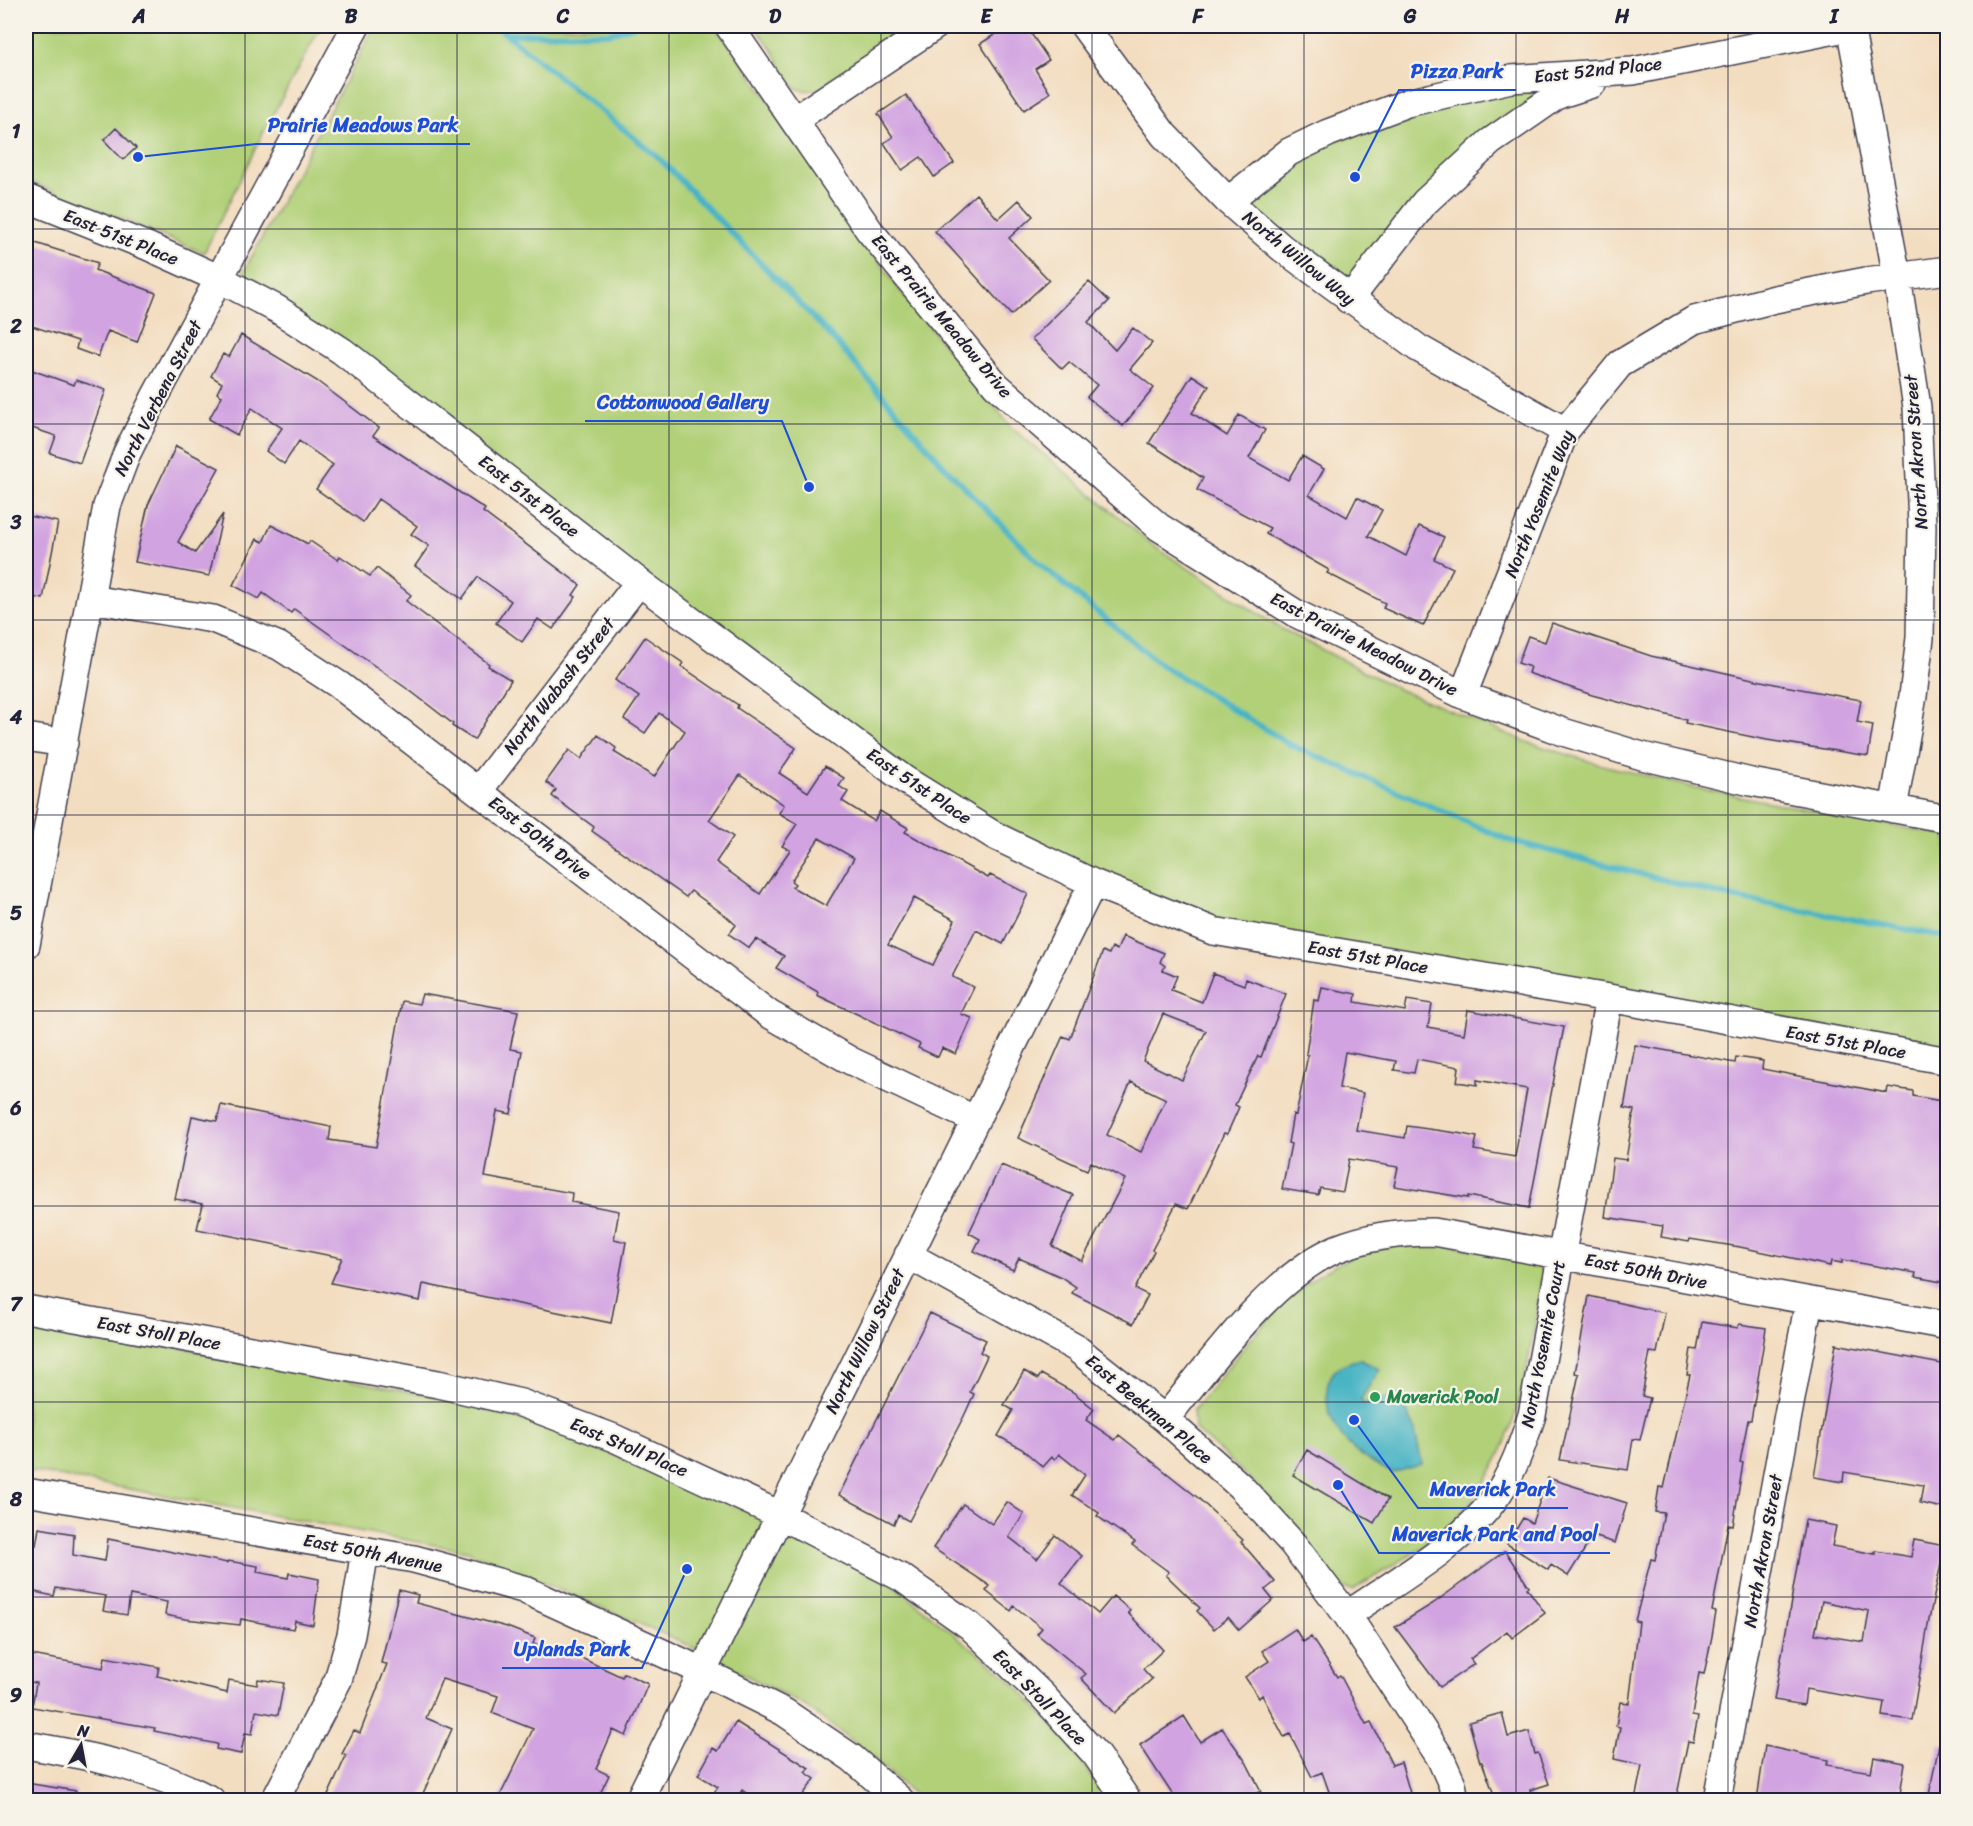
<svg xmlns="http://www.w3.org/2000/svg" width="1973" height="1826" viewBox="0 0 1973 1826" font-family="Sriracha,sans-serif">
  <style>
    .green { fill: #b1d078; stroke: #6a795a; stroke-width: 1.5 }
    .water { fill: #47b4c4; stroke: #346b80; stroke-width: 1.5 }
    .lines { fill: none; stroke-linecap: round; stroke-linejoin: round }
    .stream { stroke: #47b4c4; stroke-width: 6 }
    .building { fill: #d1a3e1; fill-rule: evenodd }
    .minor-casing { stroke: #413e4f; stroke-width: 30 }
    .minor { stroke: #fff; stroke-width: 27 }
    .grid { fill: none; stroke: #22223b; stroke-width: 1.5; stroke-opacity: 0.55 }
    .leisure-dot { fill: #2e9e5b; stroke: #f7f3e8; stroke-width: 2 }
    .labels { text-anchor: middle; stroke-width: 4.5; stroke-linejoin: round; paint-order: stroke }
    .street-label { font-size: 18px; fill: #22223b; stroke: #f7f3e8 }
    .leisure-label { font-size: 18px; font-weight: bold; fill: #27864d; stroke: #f7f3e8; text-anchor: start }
    .leader { fill: none; stroke: #1d4ed8; stroke-width: 2 }
    .callout-dot { fill: #1d4ed8; stroke: #f7f3e8; stroke-width: 2 }
    .callout-label { font-size: 20px; text-anchor: middle; font-weight: bold; fill: #1d4ed8; stroke: #f7f3e8; stroke-width: 4.5; stroke-linejoin: round; paint-order: stroke }
    .neatline { fill: none; stroke: #22223b; stroke-width: 2 }
    .grid-label { font-size: 20px; text-anchor: middle; font-weight: bold; fill: #22223b }
  </style>
  <rect width="100%" height="100%" fill="#f7f3e8"/>
  <filter id="ink" filterUnits="userSpaceOnUse"><feTurbulence type="fractalNoise" baseFrequency=".0167" numOctaves="2"/><feDisplacementMap in="SourceGraphic" scale="12" xChannelSelector="R" yChannelSelector="G"/><feConvolveMatrix kernelMatrix="1 2 1 2 8 2 1 2 1" color-interpolation-filters="sRGB"/></filter>
  <filter id="wash" filterUnits="userSpaceOnUse"><feTurbulence type="fractalNoise" baseFrequency=".008" numOctaves="4" result="noise"/><feDisplacementMap in="SourceGraphic" scale="24" xChannelSelector="R" yChannelSelector="G"/><feGaussianBlur stdDeviation="1.35" result="paint"/><feColorMatrix in="noise" values="0 0 0 0 0 0 0 0 0 0 0 0 0 0 0 0 0 1.4 0 .05"/><feComposite in="paint" operator="in"/></filter>
  <g filter="url(#wash)">
    <rect width="100%" height="100%" fill="#f3ddc0"/>
    <path class="green" d="M26,26H321L263,133L204,253L26,180Z
      M375,26H714L740,59L897,287L1012,428L1155,547L1280,628L1400,690L1527,742L1598,764L1696,788L1947,836V1055L1209,923L1100,879L929,786L241,277Z
      M754,26H920L819,89C788,96 787,77 776,56C771,45 761,35 754,26Z
      M1633,71L1490,142L1349,300L1228,201L1289,152L1407,103Z
      M1402,1243L1446,1245L1531,1259L1543,1273C1526,1369 1521,1460 1445,1529C1420,1552 1382,1571 1353,1590L1340,1587C1297,1522 1253,1480 1195,1429L1193,1411C1231,1365 1268,1310 1317,1276C1342,1258 1373,1250 1402,1243Z
      M26,1318L443,1398L553,1429L743,1509L897,1588L1010,1679L1065,1739L1108,1800H920L863,1749L805,1706L678,1640L468,1551L26,1470Z"/>
    <path class="water" d="M1361,1360L1380,1369L1361,1399L1363,1404L1399,1395L1414,1426L1422,1464L1393,1473C1375,1465 1356,1454 1343,1438C1321,1411 1316,1363 1361,1360Z"/>
    <g class="lines">
      <path class="stream" d="M496,26L658,157L827,332L946,468L1041,565L1161,665L1291,745L1508,840L1731,897L1948,937
        M509,34L609,33L633,26"/>
    </g>
    <g id="blocks">
      <path class="building" d="M1008,26H1026L1049,60L1035,69L1050,93L1024,110L980,44Z
        M906,95L954,163L934,177L921,157L902,170L884,143L893,137L878,114Z
        M116,128L136,148L123,160L104,140Z
        M976,194L998,219L1019,200L1033,216L1009,238L1049,280L1011,315L935,231Z
        M26,240L98,263L95,270L156,293L137,342L108,331L98,357L76,349L78,341L26,324Z
        M1089,282L1109,301L1088,322L1115,350L1133,328L1152,343L1130,369L1154,388L1123,426L1087,397L1097,385L1069,362L1062,369L1032,339Z
        M241,335L317,381L379,428L373,436L485,509L483,512L580,585L573,595L576,597L553,629L538,619L522,642L496,623L511,601L478,577L462,599L415,566L429,546L411,534L417,526L378,499L363,522L316,489L333,465L299,441L284,464L266,451L282,428L252,408L237,435L209,419L222,396L217,393L222,383L211,376L223,354L229,357Z
        M26,368L74,385L76,380L106,390L80,463L50,453L56,436L26,426Z
        M1192,375L1209,386L1192,413L1227,436L1239,415L1265,430L1249,458L1288,480L1302,456L1324,469L1309,495L1347,517L1357,497L1382,510L1368,536L1406,556L1419,526L1444,537L1434,559L1453,568L1423,626L1383,608L1385,603L1327,573L1329,570L1266,534L1270,528L1197,490L1203,478L1149,443Z
        M176,446L219,468L178,542L195,553L223,514L209,576L135,562L148,505Z
        M28,516L58,522L43,599L26,596V530Z
        M271,525L308,544L310,541L338,560L340,556L370,576L377,568L411,595L406,601L489,664L488,666L511,680L474,740L452,726L453,724L413,693L294,609L291,613L263,593L259,599L233,585L257,539L263,542Z
        M1552,623L1651,656L1779,685L1861,700L1857,722L1873,725L1868,756L1767,740L1685,723L1686,720L1592,695L1528,673L1530,667L1518,663L1528,636L1545,642Z
        M645,637L683,663L681,666L738,705L737,708L796,748L779,773L808,792L825,766L844,778L839,786L848,792L842,801L874,821L880,811L908,828L905,832L988,878L990,875L1028,894L1003,944L976,930L952,977L974,987L961,1014L972,1018L956,1054L942,1048L938,1057L918,1048L920,1044L817,995L818,992L776,968L784,956L756,939L749,948L729,934L736,925L726,916L691,891L686,897L592,831L594,827L552,796L556,790L546,782L569,750L581,759L598,735L616,748L614,752L654,777L685,731L659,713L645,733L624,719L639,697L615,680ZM740,775L784,805L779,813L797,824L782,846L790,850L760,894L716,862L733,837L709,820ZM819,838L854,858L826,906L792,887L795,884L791,881ZM914,898L955,920L933,965L888,945Z
        M1123,936L1164,953L1160,962L1165,966L1163,970L1177,976L1171,990L1202,1002L1213,973L1244,985L1246,979L1286,994L1261,1057L1258,1056L1235,1105L1239,1107L1227,1134L1224,1133L1188,1209L1176,1204L1152,1250L1154,1251L1135,1289L1148,1295L1133,1324L1072,1293L1076,1287L1061,1277L1019,1258L1013,1270L974,1251L980,1239L969,1233L1001,1165L1073,1195L1052,1246L1082,1261L1125,1179L1091,1162L1087,1170L1018,1138L1063,1036L1070,1039L1103,951L1109,954L1112,947L1117,950ZM1163,1014L1206,1031L1182,1080L1143,1061ZM1131,1082L1166,1099L1141,1152L1107,1135Z
        M1322,987L1356,994L1355,1002L1405,1011L1407,1000L1432,1004L1428,1027L1464,1034L1468,1010L1564,1027L1529,1208L1468,1196V1198L1394,1186L1398,1167L1349,1159L1343,1192L1320,1188L1318,1195L1282,1189L1291,1144L1288,1143L1293,1114L1296,1115L1308,1055L1306,1054L1314,1000L1319,1001ZM1345,1052L1396,1061L1394,1070L1414,1073L1417,1059L1459,1067L1457,1082L1477,1085V1080L1527,1089L1515,1157L1474,1150L1477,1137L1457,1133L1407,1126L1405,1138L1356,1130L1363,1093L1339,1088Z
        M422,994L518,1011L510,1049L522,1051L511,1114L497,1111L485,1177L572,1193L571,1202L619,1211L614,1239L626,1242L611,1323L423,1284L420,1301L331,1283L342,1258L197,1229L203,1204L175,1199L192,1116L217,1121L221,1105L331,1127L329,1140L376,1147L402,1001L419,1004Z
        M1635,1045L1735,1063L1736,1057L1763,1061L1762,1069L1887,1093L1888,1087L1913,1091V1096L1947,1102V1179L1940,1226L1947,1227V1248L1942,1282L1915,1277L1916,1273L1842,1260V1263L1831,1261L1830,1266L1740,1247L1690,1239L1689,1242L1661,1237L1663,1226L1605,1217L1613,1158L1626,1160L1634,1110L1624,1108Z
        M1589,1296L1665,1313L1657,1353L1650,1352L1642,1396L1650,1398L1640,1440L1633,1439L1628,1470L1560,1460L1579,1374L1575,1373Z
        M930,1313L986,1340L980,1352L987,1356L970,1392L974,1394L964,1416L909,1521L898,1515L894,1524L839,1495Z
        M1702,1322L1738,1328L1739,1324L1766,1328L1755,1397L1751,1420H1748L1740,1462L1743,1463L1733,1526L1728,1525L1712,1611L1716,1612L1712,1636L1704,1674L1699,1673L1692,1716L1698,1717L1693,1742L1688,1741L1676,1800H1635L1642,1765L1614,1759L1620,1727L1616,1726L1620,1702L1629,1703L1639,1622L1635,1621L1651,1559L1655,1560L1664,1513L1655,1512L1659,1487L1664,1488L1690,1375H1687L1691,1349L1697,1350Z
        M1836,1344L1947,1365V1509L1920,1503L1923,1485L1844,1472L1843,1482L1814,1477Z
        M1024,1371L1038,1379L1041,1374L1073,1392L1094,1409L1086,1420L1115,1440L1119,1435L1197,1497L1243,1540L1241,1542L1275,1582L1265,1590L1273,1600L1239,1630L1228,1617L1214,1629L1197,1611L1200,1608L1166,1575L1169,1572L1132,1545L1135,1542L1097,1516L1099,1513L1072,1495L1085,1475L1059,1454L1055,1459L1052,1457L1043,1467L1022,1449L998,1436L1013,1410L1004,1405Z
        M1307,1450L1388,1499L1374,1523L1293,1475Z
        M1548,1478L1627,1503L1615,1543L1593,1536L1568,1576L1551,1565L1548,1570L1507,1544L1523,1518L1532,1523Z
        M1007,1502L1024,1514L1009,1537L1037,1559L1055,1535L1082,1556L1061,1583L1098,1614L1113,1596L1130,1610L1128,1613L1163,1650L1143,1669L1152,1679L1114,1713L1081,1678L1086,1674L1037,1634L1042,1628L1014,1606L1011,1611L986,1591L990,1586L933,1548L963,1504L992,1524Z
        M1805,1520L1836,1526L1832,1546L1875,1554V1551L1911,1557L1914,1540L1945,1546L1929,1619L1912,1720L1882,1716L1884,1702L1806,1689L1804,1705L1774,1700ZM1822,1601L1869,1611L1864,1642L1815,1634Z
        M39,1528L74,1534L73,1555L105,1561L108,1539L227,1563L228,1561L258,1566L257,1572L288,1578L289,1573L319,1579L313,1625L295,1621L293,1629L241,1619L240,1625L185,1619L165,1615L167,1602L130,1595L127,1615L103,1611L106,1596L56,1588L54,1596L30,1591L33,1575L26,1573V1543L36,1545Z
        M1505,1551L1529,1587L1527,1588L1545,1613L1512,1638L1507,1631L1470,1659L1474,1664L1440,1687L1395,1627L1434,1603Z
        M399,1590L418,1595L416,1603L507,1627L535,1638L533,1644L576,1659L577,1656L622,1677L624,1673L648,1684L626,1736L613,1730L596,1769L609,1775L597,1800H498L533,1729L492,1713L498,1696L442,1679L426,1718L452,1729L420,1800H326L346,1756L342,1754L354,1730L360,1733L387,1664L381,1663Z
        M1295,1629L1303,1642L1311,1637L1337,1677L1340,1675L1366,1724L1371,1722L1392,1765L1401,1762L1412,1800H1332L1322,1772L1312,1777L1290,1734L1284,1737L1262,1695L1259,1698L1245,1677L1269,1661L1262,1651Z
        M26,1654L103,1668L105,1657L159,1667L157,1676L227,1693L229,1680L257,1685L258,1679L284,1683L278,1715L256,1711L252,1734L245,1733L241,1754L216,1749L217,1744L154,1731L155,1728L32,1707L36,1683L26,1681Z
        M1502,1713L1508,1737L1529,1731L1535,1754L1538,1753L1549,1784L1530,1790L1534,1800H1496L1482,1762H1480L1469,1722Z
        M1184,1716L1200,1742L1222,1728L1246,1762L1261,1791L1242,1800H1176L1140,1745Z
        M736,1722L809,1768L805,1772L815,1779L799,1800H756L742,1790L736,1800H709L718,1787L698,1775L713,1748L718,1751Z
        M1939,1744L1947,1745V1800H1928Z
        M1765,1746L1828,1760L1827,1765L1871,1772L1874,1757L1905,1763L1899,1800H1757Z
        M26,1783L76,1791V1800H26Z"/>
    </g>
  </g>
  <g filter="url(#ink)">
    <use href="#blocks" fill-opacity="0" stroke="#413e4f" stroke-width="1.5"/>
    <g class="lines">
      <defs>
        <path id="minor" d="M729,26L869,230L996,385L1159,527L1295,613L1463,695L1563,732L1642,756L1751,782L1948,819
          M1084,26L1164,135L1228,201L1282,248L1418,348L1565,431
          M1850,26L1897,277L1917,407L1922,526L1920,638L1913,696L1893,809
          M794,120L935,26
          M26,198L147,246L220,279L277,309L342,351L639,582L905,780L995,836L1093,883L1213,931L1609,998L1948,1061
          M1228,201L1289,152L1328,133L1407,103L1511,79L1633,71L1850,27
          M1349,300L1425,202L1490,142L1558,95L1592,84
          M91,599L213,619L279,646L339,685L769,1014L851,1061L974,1119
          M1463,695L1565,431L1620,364L1694,320L1775,299L1866,281L1948,270
          M26,737L64,743
          M479,790L639,582
          M26,945L107,506L127,453L155,397L356,26
          M908,1255L1076,1348L1165,1419L1240,1486L1293,1544L1347,1615L1440,1757L1452,1784L1455,1800
          M26,1309L438,1384L521,1403L614,1438L780,1515L902,1578L970,1626L1042,1695L1096,1755L1127,1800
          M1165,1419C1210,1364 1270,1278 1336,1249C1368,1236 1400,1232 1434,1232L1948,1326
          M26,1492L414,1559L523,1589L704,1672L784,1712L852,1758L900,1800
          M1347,1615C1392,1584 1460,1545 1492,1502C1512,1476 1522,1446 1532,1415L1609,998
          M26,1745C96,1757 148,1767 211,1800
          M275,1800L338,1680L351,1635L365,1551
          M639,1800L1093,883
          M1717,1800L1809,1301"/>
      </defs>
      <use href="#minor" class="minor-casing"/>
      <use href="#minor" class="minor"/>
    </g>
  </g>
  <path class="grid" d="M245,26V1800M457,26V1800M669,26V1800M881,26V1800M1092,26V1800M1304,26V1800M1516,26V1800M1728,26V1800M26,229H1948M26,424H1948M26,620H1948M26,815H1948M26,1011H1948M26,1206H1948M26,1402H1948M26,1597H1948"/>
  <circle class="leisure-dot" cx="1375" cy="1397" r="6"/>
  <g class="labels">
    <g class="street-label">
      <text transform="translate(1598 70) rotate(-6)" y="6">East 52nd Place</text>
      <text transform="translate(121 237) rotate(22)" y="6">East 51st Place</text>
      <text transform="translate(1299 258) rotate(39)" y="6">North Willow Way</text>
      <text transform="translate(942 316) rotate(50)" y="6">East Prairie Meadow Drive</text>
      <text transform="translate(158 398) rotate(-63)" y="6">North Verbena Street</text>
      <text transform="translate(1916 452) rotate(-94)" y="6">North Akron Street</text>
      <text transform="translate(529 496) rotate(38)" y="6">East 51st Place</text>
      <text transform="translate(1539 504) rotate(-68)" y="6">North Yosemite Way</text>
      <text transform="translate(1364 644) rotate(27)" y="6">East Prairie Meadow Drive</text>
      <text transform="translate(559 686) rotate(-52)" y="6">North Wabash Street</text>
      <text transform="translate(919 786) rotate(34)" y="6">East 51st Place</text>
      <text transform="translate(540 838) rotate(38)" y="6">East 50th Drive</text>
      <text transform="translate(1368 957) rotate(10)" y="6">East 51st Place</text>
      <text transform="translate(1846 1042) rotate(10)" y="6">East 51st Place</text>
      <text transform="translate(1646 1271) rotate(11)" y="6">East 50th Drive</text>
      <text transform="translate(159 1333) rotate(10)" y="6">East Stoll Place</text>
      <text transform="translate(865 1341) rotate(-64)" y="6">North Willow Street</text>
      <text transform="translate(1543 1344) rotate(-79)" y="6">North Yosemite Court</text>
      <text transform="translate(1149 1409) rotate(40)" y="6">East Beekman Place</text>
      <text transform="translate(629 1447) rotate(23)" y="6">East Stoll Place</text>
      <text transform="translate(1763 1551) rotate(-80)" y="6">North Akron Street</text>
      <text transform="translate(373 1553) rotate(11)" y="6">East 50th Avenue</text>
      <text transform="translate(1040 1697) rotate(46)" y="6">East Stoll Place</text>
    </g>
    <g class="leisure-label">
      <text x="1387" y="1403">Maverick Pool</text>
    </g>
  </g>
  <path class="leader" d="M1355 177L1399 90H1516M138 157L256 144H470M809 487L782 421H585M1354 1420L1418 1508H1568M1338 1485L1379 1553H1610M687 1569L642 1668H502"/>
  <g class="callout-dot">
    <circle cx="1355" cy="177" r="6"/>
    <circle cx="138" cy="157" r="6"/>
    <circle cx="809" cy="487" r="6"/>
    <circle cx="1354" cy="1420" r="6"/>
    <circle cx="1338" cy="1485" r="6"/>
    <circle cx="687" cy="1569" r="6"/>
  </g>
  <g class="callout-label">
    <text x="1457" y="78">Pizza Park</text>
    <text x="363" y="132">Prairie Meadows Park</text>
    <text x="683" y="409">Cottonwood Gallery</text>
    <text x="1493" y="1496">Maverick Park</text>
    <text x="1495" y="1541">Maverick Park and Pool</text>
    <text x="572" y="1656">Uplands Park</text>
  </g>
  <rect width="1973" height="1826" fill="none" stroke="#f7f3e8" stroke-width="66"/>
  <g transform="translate(81 1745) rotate(10)" stroke="#f7f3e8" stroke-width="4.5" paint-order="stroke">
  <path d="M0-4.5L10 22L0 15L-10 22Z" fill="#22223b"/>
  <text y="-9" font-size="16" font-weight="bold" text-anchor="middle" fill="#22223b">N</text>
  </g>
  <rect x="33" y="33" width="1907" height="1760" class="neatline"/>
  <g class="grid-label">
    <text x="139" y="23">A</text>
    <text x="351" y="23">B</text>
    <text x="563" y="23">C</text>
    <text x="775" y="23">D</text>
    <text x="986" y="23">E</text>
    <text x="1198" y="23">F</text>
    <text x="1410" y="23">G</text>
    <text x="1622" y="23">H</text>
    <text x="1834" y="23">I</text>
    <text x="16" y="138">1</text>
    <text x="16" y="333">2</text>
    <text x="16" y="529">3</text>
    <text x="16" y="724">4</text>
    <text x="16" y="920">5</text>
    <text x="16" y="1115">6</text>
    <text x="16" y="1311">7</text>
    <text x="16" y="1506">8</text>
    <text x="16" y="1702">9</text>
  </g>
</svg>
